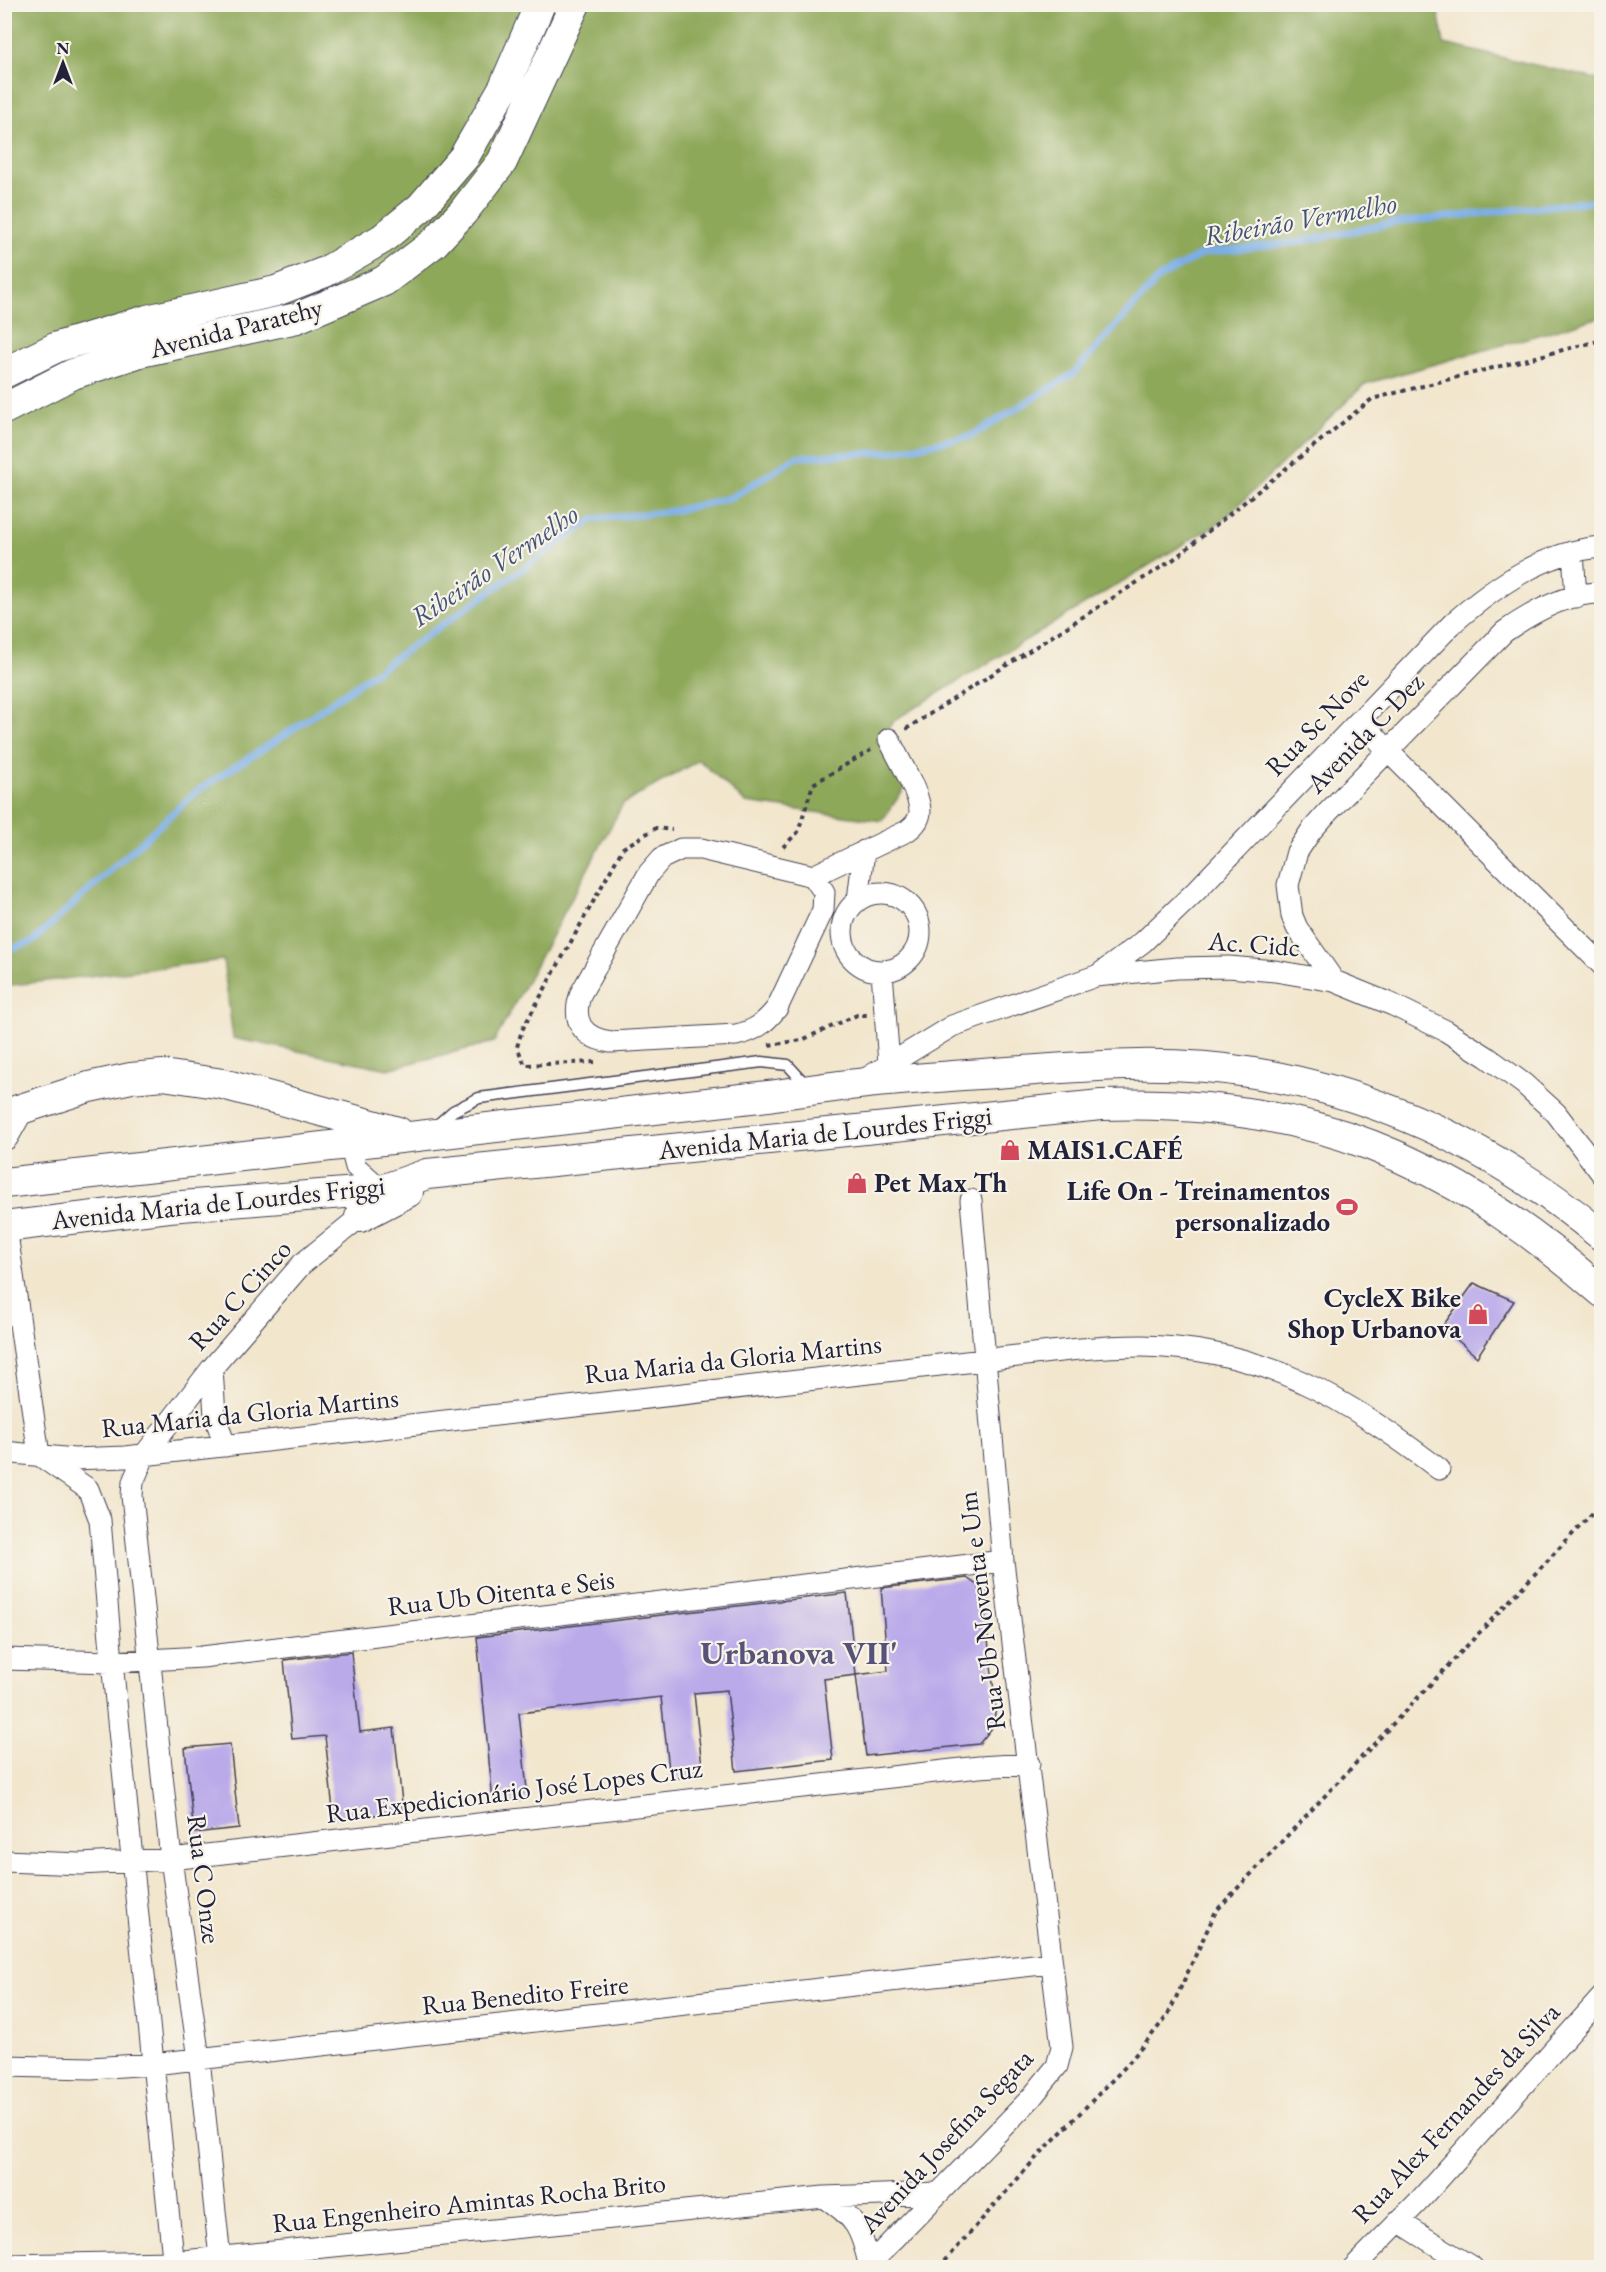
<svg xmlns="http://www.w3.org/2000/svg" width="1606" height="2272" viewBox="0 0 1606 2272" font-family="'EB Garamond',serif">
  <style>
    .forest { fill: #8ea85a; stroke: #58654a; stroke-width: 1.5 }
    .lines { fill: none; stroke-linecap: round; stroke-linejoin: round }
    .stream { stroke: #7baee7; stroke-width: 7 }
    .building { fill: #baaaea }
    .lane-casing { stroke: #413f51; stroke-width: 13 }
    .street-casing { stroke: #413f51; stroke-width: 23 }
    .secondary-casing { stroke: #413f51; stroke-width: 32 }
    .path { stroke: #413f51; stroke-width: 4; stroke-dasharray: 4.5 4.5; stroke-linecap: butt }
    .lane { stroke: #fff; stroke-width: 10 }
    .street { stroke: #fff; stroke-width: 21 }
    .secondary { stroke: #fff; stroke-width: 30 }
    .labels { text-anchor: middle; stroke-width: 4.5; stroke-linejoin: round; paint-order: stroke }
    .street-label { font-size: 27px; fill: #22223b; stroke: #f7f3e8 }
    .poi-label { font-size: 27px; font-weight: bold; fill: #22223b; stroke: #f7f3e8; text-anchor: start }
    .water-label { font-size: 28px; font-style: italic; fill: #415377; stroke: #f7f3e8 }
    .district-label { font-size: 33px; font-weight: bold; fill: #575278; stroke: #f7f3e8 }
  </style>
  <rect width="100%" height="100%" fill="#f7f3e8"/>
  <filter id="ink" filterUnits="userSpaceOnUse"><feTurbulence type="fractalNoise" baseFrequency=".0167" numOctaves="2"/><feDisplacementMap in="SourceGraphic" scale="12" xChannelSelector="R" yChannelSelector="G"/><feConvolveMatrix kernelMatrix="1 2 1 2 8 2 1 2 1" color-interpolation-filters="sRGB"/></filter>
  <filter id="wash" filterUnits="userSpaceOnUse"><feTurbulence type="fractalNoise" baseFrequency=".008" numOctaves="4" result="noise"/><feDisplacementMap in="SourceGraphic" scale="24" xChannelSelector="R" yChannelSelector="G"/><feGaussianBlur stdDeviation="1.35" result="paint"/><feColorMatrix in="noise" values="0 0 0 0 0 0 0 0 0 0 0 0 0 0 0 0 0 1.4 0 .05"/><feComposite in="paint" operator="in"/></filter>
  <g filter="url(#wash)">
    <rect width="100%" height="100%" fill="#f2e6cd"/>
    <path class="forest" d="M4,5H1437L1444,44L1601,80L1602,229L1596,246L1601,250V317L1365,384L1222,521L896,719L877,741L910,780L882,821L746,803L699,760L623,804L494,1042L388,1069L233,1038L223,960L5,986Z"/>
    <g class="lines">
      <path class="stream" d="M4,951L32,942L197,791L286,734L594,519L673,511L730,498L797,457L889,452L971,436L1073,374L1160,277L1204,253L1298,242L1393,223L1602,200"/>
    </g>
    <g id="blocks">
      <path class="building" d="M1474,1283L1514,1301L1477,1357L1442,1327Z
        M967,1578L978,1586L983,1597L996,1709L992,1728L979,1744L866,1756L856,1675L888,1671L881,1588Z
        M847,1593L856,1675L824,1679L833,1760L736,1771L727,1690L694,1693L703,1775L670,1779L661,1697L519,1713L528,1799L493,1802L477,1637Z
        M351,1652L360,1732L394,1728L403,1812L334,1819L325,1736L292,1739L284,1660Z
        M230,1744L239,1828L194,1833L185,1748Z"/>
    </g>
  </g>
  <g filter="url(#ink)">
    <use href="#blocks" fill-opacity="0" stroke="#413f51" stroke-width="1.5"/>
    <g class="lines">
      <defs>
        <path id="lane" d="M436,1126L453,1111L479,1098L762,1062L788,1065L807,1086"/>
        <path id="street" d="M1573,552L1576,597
          M1361,720L1387,750L1602,965
          M813,876L824,892L823,910L777,1008C765,1023 755,1031 736,1035L611,1042C582,1038 571,1021 581,993L649,873L662,858L681,849H701L813,876L907,831C914,826 920,820 920,811C920,793 897,757 889,739
          M842 932a39 39 0 1 1 78 0a39 39 0 1 1-78 0Z
          M858,900L864,851
          M882,972L889,1064
          M1097,976L1143,942L1197,890L1453,623C1494,587 1545,551 1602,547
          M1334,981L1297,928L1292,916L1288,885L1297,852L1311,831L1328,812L1504,632C1531,613 1567,592 1602,593
          M862,1081L952,1026L1096,976L1177,968L1229,967L1275,971L1334,981L1393,1005L1446,1031L1487,1057L1524,1084L1556,1113L1602,1174
          M350,1144L356,1167L382,1190
          M6,1227L39,1455L88,1489L100,1520L112,1662L174,2268
          M212,1368L215,1416L225,1446
          M4,1452L74,1459L125,1457L984,1360C1036,1354 1090,1346 1142,1346C1265,1348 1345,1398 1439,1469
          M4,1659L112,1662L202,1657L1003,1561
          M4,1861L81,1864L171,1859L979,1767L1029,1764
          M4,2066L91,2068L153,2064L1051,1963
          M824,2197C855,2217 861,2228 869,2264
          M1398,2221L1473,2268
          M4,2265L173,2262L824,2197L939,2193
          M221,2268L199,2059L171,1859L132,1496L133,1482L145,1454L212,1368L302,1264L360,1217L361,1203
          M866,2268L1031,2098L1057,2066L1062,2047L1003,1561L971,1200
          M1353,2268L1420,2200L1602,1997"/>
        <path id="secondary" d="M4,373L57,347L147,320L276,291L325,272L382,239L421,207L464,157L504,87L540,4
          M4,409L73,374L140,352L297,318L384,281L434,243L463,212L502,162L575,4
          M4,1135L18,1110L89,1087L131,1078L163,1075L223,1084L398,1132
          M4,1183C259,1155 514,1124 768,1096C798,1092 828,1087 858,1084C913,1078 969,1075 1023,1071C1101,1065 1177,1060 1254,1073C1384,1095 1500,1151 1602,1236
          M360,1217L408,1192
          M4,1227L169,1207L382,1190L427,1174L1101,1105C1307,1098 1448,1157 1602,1292"/>
      </defs>
      <use href="#lane" class="lane-casing"/>
      <use href="#street" class="street-casing"/>
      <use href="#secondary" class="secondary-casing"/>
      <path class="path" d="M906,729L1174,559L1372,399L1602,340
        M783,847L798,832L813,784L871,750
        M769,1045L802,1040L857,1015H867
        M595,1062L525,1065L517,1047L522,1030L623,848L656,828L672,830
        M939,2268L1036,2158L1127,2065L1168,2015L1216,1911L1602,1503"/>
      <use href="#lane" class="lane"/>
      <use href="#street" class="street"/>
      <use href="#secondary" class="secondary"/>
    </g>
  </g>
  <defs>
    <symbol id="shop-bare" viewBox="-9 -9 18 18"><path d="M-5-2.5h2.3a2.7 3.5 0 0 1 5.4 0H5L5.5 6h-11ZM-1.5-2.5h3a1.5 2.3 0 0 0-3 0Z" fill="#d1495b" stroke="#f7f3e8" stroke-width="2.5" paint-order="stroke"/></symbol>
    <symbol id="stadium-bare" viewBox="-9 -9 18 18"><path d="M0-5a6.5 5 0 1 0 0 10a6.5 5 0 1 0 0-10ZM-3.5-1.8h7v3.6h-7Z" fill="#d1495b" stroke="#f7f3e8" stroke-width="2.5" paint-order="stroke"/></symbol>
  </defs>
  <g fill-rule="evenodd">
    <use href="#shop-bare" x="995" y="1135" width="30" height="30"/>
    <use href="#shop-bare" x="842" y="1168" width="30" height="30"/>
    <use href="#stadium-bare" x="1332" y="1192" width="30" height="30"/>
    <use href="#shop-bare" x="1463" y="1299" width="30" height="30"/>
  </g>
  <g class="labels">
    <g class="street-label">
      <text transform="translate(236 328) rotate(-14)" y="9">Avenida Paratehy</text>
      <text transform="translate(1317 723) rotate(-46)" y="9">Rua Sc Nove</text>
      <text transform="translate(1365 733) rotate(-46)" y="9">Avenida C Dez</text>
      <text transform="translate(1254 944) rotate(4)" y="9">Ac. Cidc</text>
      <text transform="translate(825 1133) rotate(-6)" y="9">Avenida Maria de Lourdes Friggi</text>
      <text transform="translate(218 1203) rotate(-6)" y="9">Avenida Maria de Lourdes Friggi</text>
      <text transform="translate(240 1295) rotate(-48)" y="9">Rua C Cinco</text>
      <text transform="translate(733 1359) rotate(-6)" y="9">Rua Maria da Gloria Martins</text>
      <text transform="translate(250 1413) rotate(-6)" y="9">Rua Maria da Gloria Martins</text>
      <text transform="translate(501 1593) rotate(-7)" y="9">Rua Ub Oitenta e Seis</text>
      <text transform="translate(982 1611) rotate(-97)" y="9">Rua Ub Noventa e Um</text>
      <text transform="translate(514 1791) rotate(-7)" y="9">Rua Expedicionário José Lopes Cruz</text>
      <text transform="translate(204 1879) rotate(83)" y="9">Rua C Onze</text>
      <text transform="translate(525 1995) rotate(-6)" y="9">Rua Benedito Freire</text>
      <text transform="translate(1456 2113) rotate(-47)" y="9">Rua Alex Fernandes da Silva</text>
      <text transform="translate(946 2141) rotate(-47)" y="9">Avenida Josefina Segata</text>
      <text transform="translate(469 2203) rotate(-6)" y="9">Rua Engenheiro Amintas Rocha Brito</text>
    </g>
    <g class="poi-label">
      <text x="1027" y="1159">MAIS1.CAFÉ</text>
      <text x="874" y="1192">Pet Max Th</text>
      <text x="1330" y="1200" text-anchor="end">Life On - Treinamentos<tspan x="1330" dy="31">personalizado</tspan></text>
      <text x="1461" y="1307" text-anchor="end">CycleX Bike<tspan x="1461" dy="31">Shop Urbanova</tspan></text>
    </g>
    <g class="water-label">
      <text transform="translate(1300 219) rotate(-10)" y="10">Ribeirão Vermelho</text>
      <text transform="translate(494 565) rotate(-34)" y="10">Ribeirão Vermelho</text>
    </g>
    <g class="district-label">
      <text x="799" y="1664">Urbanova VII'</text>
    </g>
  </g>
  <rect width="1606" height="2272" fill="none" stroke="#f7f3e8" stroke-width="24"/>
  <g transform="translate(63 63)" stroke="#f7f3e8" stroke-width="4.5" paint-order="stroke">
  <path d="M0-4.5L10 22L0 15L-10 22Z" fill="#22223b"/>
  <text y="-9" font-size="16" font-weight="bold" text-anchor="middle" fill="#22223b">N</text>
  </g>
</svg>
